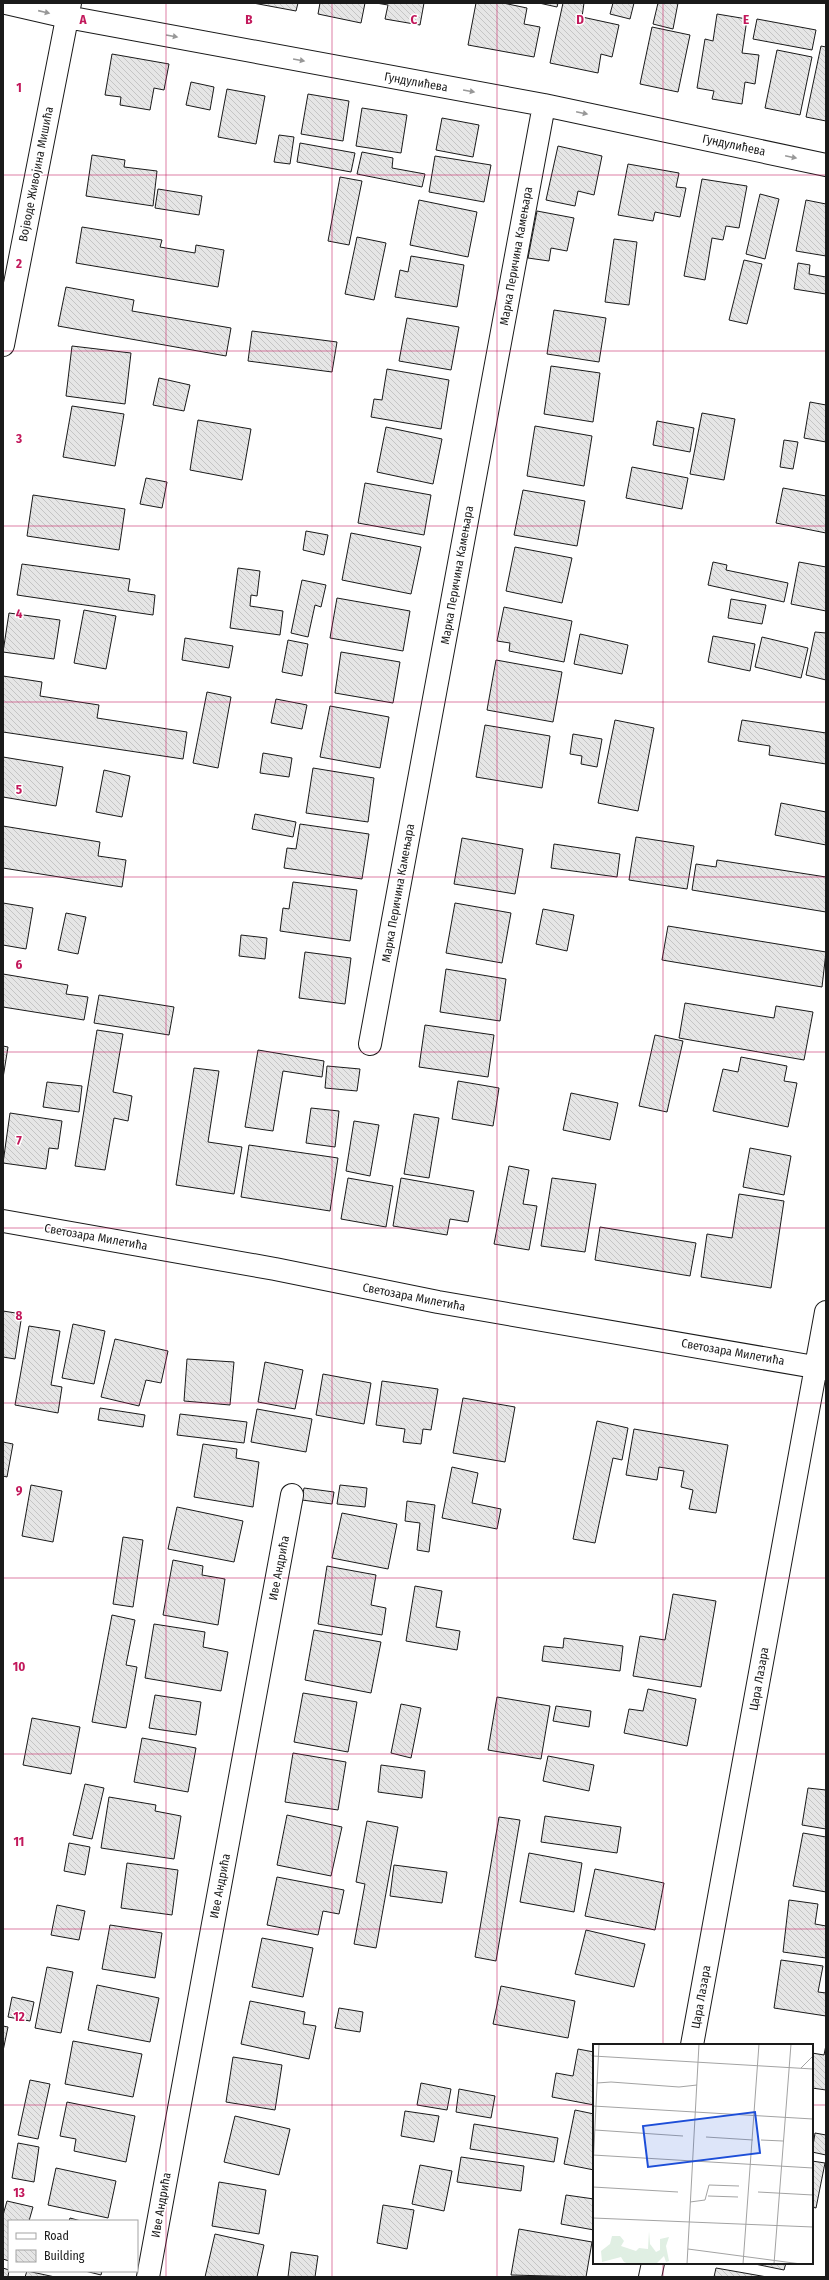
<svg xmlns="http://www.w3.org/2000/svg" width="829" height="2280" viewBox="0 0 829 2280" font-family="'Fira Sans Condensed',sans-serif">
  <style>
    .building { fill: url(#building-back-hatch); stroke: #1a1a1a }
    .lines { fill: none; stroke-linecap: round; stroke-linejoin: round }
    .street-casing { stroke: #1a1a1a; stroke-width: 24 }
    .secondary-casing { stroke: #1a1a1a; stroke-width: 24 }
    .street { stroke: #fff; stroke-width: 22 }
    .secondary { stroke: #fff; stroke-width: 22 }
    .oneway { fill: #989898 }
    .grid { fill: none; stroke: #c2185b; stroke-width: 1; stroke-opacity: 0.55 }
    .labels { text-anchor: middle; stroke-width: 3; stroke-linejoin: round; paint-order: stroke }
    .street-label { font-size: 12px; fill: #1a1a1a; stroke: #fff }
    .inset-road { fill: none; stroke: #a3a3a3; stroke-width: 1 }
    .view { fill: #1d4ed8; fill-opacity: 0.15; stroke: #1d4ed8; stroke-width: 2 }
    .inset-edge { fill: none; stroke: #1a1a1a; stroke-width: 2 }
    .grid-label { font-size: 13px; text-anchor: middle; font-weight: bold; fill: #c2185b; stroke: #fff; stroke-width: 3; stroke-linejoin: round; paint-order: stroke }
  </style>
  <defs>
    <pattern id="building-back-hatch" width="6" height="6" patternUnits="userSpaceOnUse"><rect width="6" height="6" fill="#e6e6e6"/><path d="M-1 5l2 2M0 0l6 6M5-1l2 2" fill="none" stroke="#c5c5c5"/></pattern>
  </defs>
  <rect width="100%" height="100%" fill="#fff"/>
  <path class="building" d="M253,3H298L296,11Z
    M320,3H365L361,23L318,14Z
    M376,3H424L420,25L385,19L388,5Z
    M476,3H503L527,8L524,24L540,27L534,57L468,45Z
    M539,3H558L557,7Z
    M563,3H584L582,17L619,25L612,57L601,54L598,73L550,63Z
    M613,3H634L630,19L610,14Z
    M658,3H678L673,29L653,24Z
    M717,14L747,19L742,53L759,55L755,84L745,82L742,104L712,99L714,91L697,88L705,39L713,41Z
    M757,19L816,30L812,50L753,39Z
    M652,27L690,35L678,92L640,84Z
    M821,46L826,47V121L806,117Z
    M777,50L812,57L800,115L765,108Z
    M112,54L169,64L164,90L154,88L150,110L120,105L121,97L105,95Z
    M191,82L214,87L210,110L186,105Z
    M227,89L265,96L256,144L218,137Z
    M308,94L349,101L343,141L301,134Z
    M362,108L407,115L401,153L356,146Z
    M442,118L479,125L473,157L436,150Z
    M279,135L294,137L290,164L274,162Z
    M300,143L355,153L351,172L297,162Z
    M558,146L602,156L594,195L578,191L575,206L546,200Z
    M362,152L393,158L392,168L425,174L422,187L357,174Z
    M92,155L125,160L124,167L157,171L153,206L86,196Z
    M435,156L491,165L484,202L429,192Z
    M628,164L679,173L676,187L686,188L680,217L655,212L653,221L618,215Z
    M340,177L362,181L349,245L328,241Z
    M702,179L747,186L739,228L726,226L723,240L712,238L705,280L684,276Z
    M158,189L202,196L199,215L155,208Z
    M760,194L779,199L765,259L746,254Z
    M419,200L477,212L468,257L410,245Z
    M806,200L826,204V256L796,251Z
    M537,211L574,218L567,251L551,248L549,261L528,258Z
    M82,227L162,240L160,247L195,253L196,245L224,250L218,287L76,263Z
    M357,237L386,243L374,300L345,294Z
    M614,239L637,242L629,305L605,302Z
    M411,256L464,265L457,307L395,297L400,270L408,272Z
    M744,260L762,264L747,324L729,320Z
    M798,263L810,265L809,274L826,277V294L794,289Z
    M66,287L134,300L132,311L231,328L226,356L58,326Z
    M554,310L606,318L599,362L547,354Z
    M407,318L459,327L451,370L399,361Z
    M252,331L337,342L332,372L248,361Z
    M72,346L131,353L125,404L66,396Z
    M551,366L600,373L593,422L544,414Z
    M387,369L449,380L441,429L371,417L374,399L382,400Z
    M159,378L190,385L184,411L153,405Z
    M810,402L826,405V442L804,438Z
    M72,406L124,414L115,466L63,457Z
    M702,413L735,419L724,480L690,474Z
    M198,420L251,429L242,480L190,470Z
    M657,421L694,428L690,452L653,445Z
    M535,426L592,436L584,486L527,476Z
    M386,427L442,439L433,484L377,472Z
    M784,440L798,442L793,469L780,467Z
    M632,467L688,478L682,509L626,498Z
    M146,478L167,482L162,508L140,504Z
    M365,483L431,495L424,535L358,523Z
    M783,488L826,496V533L776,523Z
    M523,490L585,501L577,546L514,535Z
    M33,495L125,509L119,550L27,536Z
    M306,531L328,535L324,555L303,550Z
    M351,533L421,547L411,594L342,580Z
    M515,547L572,558L562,603L506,591Z
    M713,562L727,565L726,570L788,583L784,602L708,585Z
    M799,562L826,567V611L791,604Z
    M22,564L130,579L128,591L155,595L153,615L17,595Z
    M238,568L260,571L257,596L251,595L250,606L283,611L280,635L230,628Z
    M302,580L326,585L321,607L315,605L308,637L291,633Z
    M337,598L410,611L403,651L330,638Z
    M731,599L766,605L762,624L728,618Z
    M504,607L572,621L564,662L509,651L510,643L497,641Z
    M84,610L116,616L106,669L74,663Z
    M9,613L60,620L54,659L3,652Z
    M815,632L826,633V680L806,675Z
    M580,634L628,645L622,674L574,664Z
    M713,636L755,644L750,671L708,662Z
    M762,637L808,648L801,678L755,667Z
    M185,638L233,646L229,668L182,660Z
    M288,640L308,644L302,676L282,672Z
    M341,652L400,662L393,703L335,693Z
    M496,660L562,672L553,722L487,710Z
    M3,676L42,682L40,696L99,705L97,718L187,732L183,759L3,732Z
    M207,692L231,697L218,768L193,763Z
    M276,699L307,705L302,729L271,723Z
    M330,706L389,717L380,768L320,757Z
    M615,720L654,728L638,811L598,803Z
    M742,720L826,733V764L769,755L770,746L738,741Z
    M485,725L550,736L542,788L476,777Z
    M573,734L602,739L597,767L581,764L582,756L570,754Z
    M263,753L292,758L289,777L260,773Z
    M3,757L63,767L56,806L3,797Z
    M313,768L374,778L368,822L306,813Z
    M104,770L130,776L122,817L96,812Z
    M781,803L826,812V845L775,835Z
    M255,814L296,822L293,837L252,829Z
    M300,824L369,834L362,879L284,868L287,848L296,849Z
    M3,826L100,842L98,856L126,860L122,887L3,868Z
    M636,837L694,846L687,889L629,880Z
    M462,838L523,849L515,894L454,884Z
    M554,844L620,854L617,877L551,868Z
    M717,860L826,877V912L692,890L696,864L716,867Z
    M293,882L357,890L350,941L280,931L283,908L289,909Z
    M3,903L33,908L26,949L3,945Z
    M455,903L511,913L502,963L446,953Z
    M543,909L574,915L567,951L536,944Z
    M66,913L86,917L78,954L58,950Z
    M668,926L826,952L822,987L662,960Z
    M241,935L267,938L265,959L239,956Z
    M305,952L351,958L345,1004L299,998Z
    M446,969L506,979L500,1021L440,1012Z
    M3,974L68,985L66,994L88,997L84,1020L3,1007Z
    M99,995L174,1007L169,1035L94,1023Z
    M685,1003L774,1018L776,1006L813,1012L804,1060L679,1038Z
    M425,1025L494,1035L488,1077L419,1067Z
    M97,1030L123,1034L113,1092L132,1096L128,1121L114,1118L105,1170L75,1166Z
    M655,1035L683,1041L667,1112L639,1106Z
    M3,1046L8,1047L3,1078Z
    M258,1050L324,1061L322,1077L283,1071L273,1131L245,1127Z
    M741,1057L787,1066L784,1081L797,1083L788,1127L713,1111L723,1069L738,1072Z
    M327,1066L360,1069L357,1091L325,1088Z
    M194,1068L219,1071L208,1142L242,1147L234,1194L176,1185Z
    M458,1081L499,1088L493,1126L452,1119Z
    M47,1082L82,1086L79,1112L43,1107Z
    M571,1093L618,1103L610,1140L563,1130Z
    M311,1108L339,1111L335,1147L306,1143Z
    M10,1113L62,1121L58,1149L49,1148L46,1169L3,1163Z
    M414,1114L439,1118L429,1178L404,1174Z
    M354,1121L379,1125L370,1176L346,1171Z
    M249,1145L338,1158L330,1211L241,1197Z
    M750,1148L791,1156L784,1195L743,1187Z
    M509,1166L529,1170L523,1204L537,1206L529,1250L494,1244Z
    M348,1178L393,1186L386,1227L341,1219Z
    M401,1178L474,1191L468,1222L450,1219L447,1235L393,1226Z
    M552,1178L596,1184L585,1252L541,1246Z
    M739,1194L784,1201L771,1288L701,1277L707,1234L732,1238Z
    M600,1227L696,1243L690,1276L595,1260Z
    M3,1311L22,1314L15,1359L3,1357Z
    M73,1324L105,1331L94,1384L62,1378Z
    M29,1326L60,1331L51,1385L62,1387L58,1413L15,1405Z
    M115,1339L168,1351L161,1383L146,1380L139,1406L101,1397Z
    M187,1359L234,1362L230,1405L184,1401Z
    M265,1362L303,1370L295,1409L258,1402Z
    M323,1374L371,1383L364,1424L316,1415Z
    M382,1381L438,1389L431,1430L423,1429L421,1444L403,1442L405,1429L376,1425Z
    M463,1398L515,1407L505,1462L453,1453Z
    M100,1408L145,1415L143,1427L98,1420Z
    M257,1409L312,1419L306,1452L251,1442Z
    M180,1414L247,1422L244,1443L177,1435Z
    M597,1421L628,1428L622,1460L613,1458L595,1543L573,1539Z
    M634,1429L728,1445L716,1513L689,1509L693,1490L681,1487L684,1471L659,1467L657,1480L626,1475Z
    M3,1442L13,1444L7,1477L3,1476Z
    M203,1444L237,1449L236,1458L259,1462L253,1507L194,1497Z
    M452,1467L478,1473L472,1503L501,1509L497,1529L442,1518Z
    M31,1485L62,1491L53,1542L22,1536Z
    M340,1485L367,1488L365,1507L337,1504Z
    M304,1488L334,1492L332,1504L302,1500Z
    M407,1501L435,1505L429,1552L417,1550L420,1523L405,1521Z
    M177,1507L243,1521L234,1562L168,1549Z
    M342,1513L397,1524L388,1569L332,1558Z
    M123,1537L143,1540L133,1607L113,1604Z
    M173,1560L203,1566L202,1575L225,1579L218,1625L163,1615Z
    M327,1566L376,1575L371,1605L386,1608L382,1635L318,1624Z
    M415,1586L442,1591L436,1627L460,1631L457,1650L406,1641Z
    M673,1594L716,1601L701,1687L633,1676L640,1636L665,1640Z
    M112,1615L135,1620L126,1665L137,1667L126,1728L92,1722Z
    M154,1624L205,1632L203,1647L228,1652L221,1691L145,1678Z
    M314,1630L381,1642L371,1693L305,1680Z
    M564,1638L623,1646L620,1671L542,1661L544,1646L563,1648Z
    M648,1689L696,1699L687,1746L624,1733L629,1709L643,1711Z
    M303,1693L357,1702L348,1752L294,1742Z
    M155,1695L201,1702L196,1735L149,1728Z
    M497,1697L550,1706L541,1759L488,1750Z
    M401,1704L421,1708L411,1758L391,1753Z
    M556,1706L591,1711L589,1727L553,1721Z
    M32,1718L80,1727L71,1774L23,1765Z
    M142,1738L196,1748L188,1792L134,1782Z
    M293,1753L346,1762L338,1810L285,1802Z
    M548,1756L594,1765L589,1791L543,1781Z
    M381,1765L425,1771L422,1798L378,1792Z
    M85,1784L104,1788L92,1839L73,1835Z
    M808,1788L826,1790V1829L802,1825Z
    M109,1797L156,1805L155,1811L181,1816L174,1859L101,1848Z
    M287,1815L342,1827L331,1876L277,1865Z
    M545,1816L621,1827L617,1853L541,1842Z
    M499,1817L520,1820L496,1961L475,1957Z
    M367,1821L398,1827L376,1948L354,1944L365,1884L356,1882Z
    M803,1833L826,1837V1892L793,1886Z
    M69,1843L90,1847L85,1875L64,1871Z
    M529,1853L582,1863L574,1912L520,1902Z
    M127,1863L178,1870L172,1915L121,1908Z
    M394,1865L447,1872L442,1903L390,1896Z
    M595,1869L664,1883L655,1930L585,1916Z
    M277,1877L344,1890L339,1914L323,1911L318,1935L267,1925Z
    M789,1900L818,1904L815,1924L826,1926V1958L783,1952Z
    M57,1905L85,1911L79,1940L51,1935Z
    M110,1925L162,1933L155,1978L102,1969Z
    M586,1930L645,1944L634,1987L575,1974Z
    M262,1938L313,1948L303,1997L252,1987Z
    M781,1960L823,1966L818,1992L826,1993V2016L774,2008Z
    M47,1967L73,1972L61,2033L35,2028Z
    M97,1985L159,1998L150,2042L88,2030Z
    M501,1986L575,2001L568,2038L493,2024Z
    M12,1997L34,2002L30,2021L8,2017Z
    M250,2001L305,2012L303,2024L316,2026L309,2059L241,2044Z
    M339,2008L363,2012L360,2032L335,2028Z
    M3,2026L8,2027L3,2051Z
    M73,2041L142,2054L133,2097L65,2084Z
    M826,2045V2090L812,2088V2053L824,2055Z
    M578,2049L594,2052V2105L552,2097L556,2073L573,2076Z
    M233,2057L282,2065L275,2110L226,2102Z
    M30,2080L50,2084L38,2139L18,2135Z
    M421,2083L451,2089L447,2110L417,2105Z
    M459,2089L495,2096L491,2118L456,2112Z
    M67,2102L135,2116L126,2162L74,2151L76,2139L60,2136Z
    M575,2110L594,2114V2170L564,2164Z
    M405,2111L439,2116L434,2142L401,2136Z
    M235,2116L290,2129L279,2175L224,2162Z
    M474,2124L558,2138L554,2162L470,2149Z
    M815,2133L826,2135V2155L812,2152Z
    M18,2143L39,2147L34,2182L12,2178Z
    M461,2157L524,2166L521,2191L457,2182Z
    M812,2161L825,2163L816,2208L812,2207Z
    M420,2165L452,2171L444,2211L412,2204Z
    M56,2168L116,2181L108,2218L48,2205Z
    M219,2182L266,2190L259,2234L212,2226Z
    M566,2195L594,2199V2230L561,2224Z
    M7,2201L33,2207L29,2221H9V2261L3,2259V2215Z
    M383,2205L414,2210L407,2249L377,2243Z
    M70,2218L81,2221H69Z
    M519,2229L592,2242L586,2277L511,2275Z
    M215,2234L264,2245L257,2277H205Z
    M291,2252L318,2256L315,2277H288Z
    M750,2263H786L784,2270Z
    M3,2268L9,2270L8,2277H3Z
    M716,2268L767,2277H714Z
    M27,2271L55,2277H25Z
    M85,2271H102L101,2275Z"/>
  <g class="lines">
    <defs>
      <path id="street" d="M6,3L67,17L544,105L826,165
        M3,345L70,3
        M370,1044L544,105
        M148,2277L292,1495"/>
      <path id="secondary" d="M3,1221L275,1269L438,1302L826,1369
        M692,2045L826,1312
        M650,2277L653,2263"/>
    </defs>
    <use href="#street" class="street-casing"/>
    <use href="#secondary" class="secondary-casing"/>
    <use href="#street" class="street"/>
    <use href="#secondary" class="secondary"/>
  </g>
  <defs><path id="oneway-solid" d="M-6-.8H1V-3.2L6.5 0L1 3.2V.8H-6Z"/></defs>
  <g class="oneway">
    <use href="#oneway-solid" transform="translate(44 12) rotate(13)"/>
    <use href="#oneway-solid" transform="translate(172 36) rotate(10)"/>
    <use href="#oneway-solid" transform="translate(299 60) rotate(10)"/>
    <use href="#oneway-solid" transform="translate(469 91) rotate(10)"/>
    <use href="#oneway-solid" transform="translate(582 113) rotate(12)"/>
    <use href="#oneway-solid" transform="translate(791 157) rotate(12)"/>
  </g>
  <path class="grid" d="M166,3V2277M332,3V2277M497,3V2277M663,3V2045M3,175H826M3,351H826M3,526H826M3,702H826M3,877H826M3,1052H826M3,1228H826M3,1403H826M3,1578H826M3,1754H826M3,1929H826M3,2105H594M812,2105H826M663,2263V2277"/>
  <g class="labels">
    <g class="street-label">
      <text transform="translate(416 82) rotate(10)" y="4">Гундулићева</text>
      <text transform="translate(734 145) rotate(12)" y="4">Гундулићева</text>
      <text transform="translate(36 174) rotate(-79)" y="4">Војводе Живојина Мишића</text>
      <text transform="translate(516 256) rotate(-80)" y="4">Марка Перичина Камењара</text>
      <text transform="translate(457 575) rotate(-80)" y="4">Марка Перичина Камењара</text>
      <text transform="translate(398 893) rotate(-80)" y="4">Марка Перичина Камењара</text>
      <text transform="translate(96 1237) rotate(10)" y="4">Светозара Милетића</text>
      <text transform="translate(414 1297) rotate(11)" y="4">Светозара Милетића</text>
      <text transform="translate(733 1352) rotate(10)" y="4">Светозара Милетића</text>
      <text transform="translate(279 1568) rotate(-79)" y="4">Иве Андрића</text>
      <text transform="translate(759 1679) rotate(-80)" y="4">Цара Лазара</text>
      <text transform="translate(220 1886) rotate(-79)" y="4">Иве Андрића</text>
      <text transform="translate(701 1997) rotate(-80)" y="4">Цара Лазара</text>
      <text transform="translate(161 2205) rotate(-80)" y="4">Иве Андрића</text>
    </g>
  </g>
  <g transform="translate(593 2044)">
    <rect width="220" height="220" fill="#fff"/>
    <path d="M56,187L57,200L63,208L67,206V195L76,193L73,202L76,217L73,218L71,212L63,220H36L31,218L28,213L9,218L8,207L17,200L19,192H27L31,197L28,202L43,207L46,204L55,205Z" fill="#e0efe3"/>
    <path class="inset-road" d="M0,12L220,25M208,24L220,12M4,39L18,38L86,43L104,41M0,62L220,75M2,86L90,92M113,93L160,96M168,96L190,97M0,111L100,117M100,117L220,124M0,123L6,0M0,143L85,148M165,148L220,151M115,152L145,153M97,158L112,156L116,141L146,142M0,174L97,178M97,178L220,183M95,205L208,220M94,220L106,0M150,220L166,0M181,220L198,0"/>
    <path class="view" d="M162,68L167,109L55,123L50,82Z"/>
    <rect width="220" height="220" class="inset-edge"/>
  </g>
  <g class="grid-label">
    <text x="83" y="24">A</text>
    <text x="249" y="24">B</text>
    <text x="414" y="24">C</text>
    <text x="580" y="24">D</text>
    <text x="746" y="24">E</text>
    <text x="19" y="92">1</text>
    <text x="19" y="268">2</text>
    <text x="19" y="443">3</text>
    <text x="19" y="618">4</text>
    <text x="19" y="794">5</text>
    <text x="19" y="969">6</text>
    <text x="19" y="1145">7</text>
    <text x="19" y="1320">8</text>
    <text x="19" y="1495">9</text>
    <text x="19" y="1671">10</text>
    <text x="19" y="1846">11</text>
    <text x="19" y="2021">12</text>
    <text x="19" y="2197">13</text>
  </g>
  <rect width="829" height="2280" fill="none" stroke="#1a1a1a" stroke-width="8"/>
  <rect x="8" y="2220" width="130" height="52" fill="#ffffff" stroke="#a3a3a3"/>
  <rect x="16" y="2233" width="20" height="6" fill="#ffffff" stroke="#a3a3a3"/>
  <text x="44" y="2240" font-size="12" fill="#1a1a1a">Road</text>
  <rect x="16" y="2250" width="20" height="12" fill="url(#building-back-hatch)" stroke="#a3a3a3"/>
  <text x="44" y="2260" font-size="12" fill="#1a1a1a">Building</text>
</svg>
